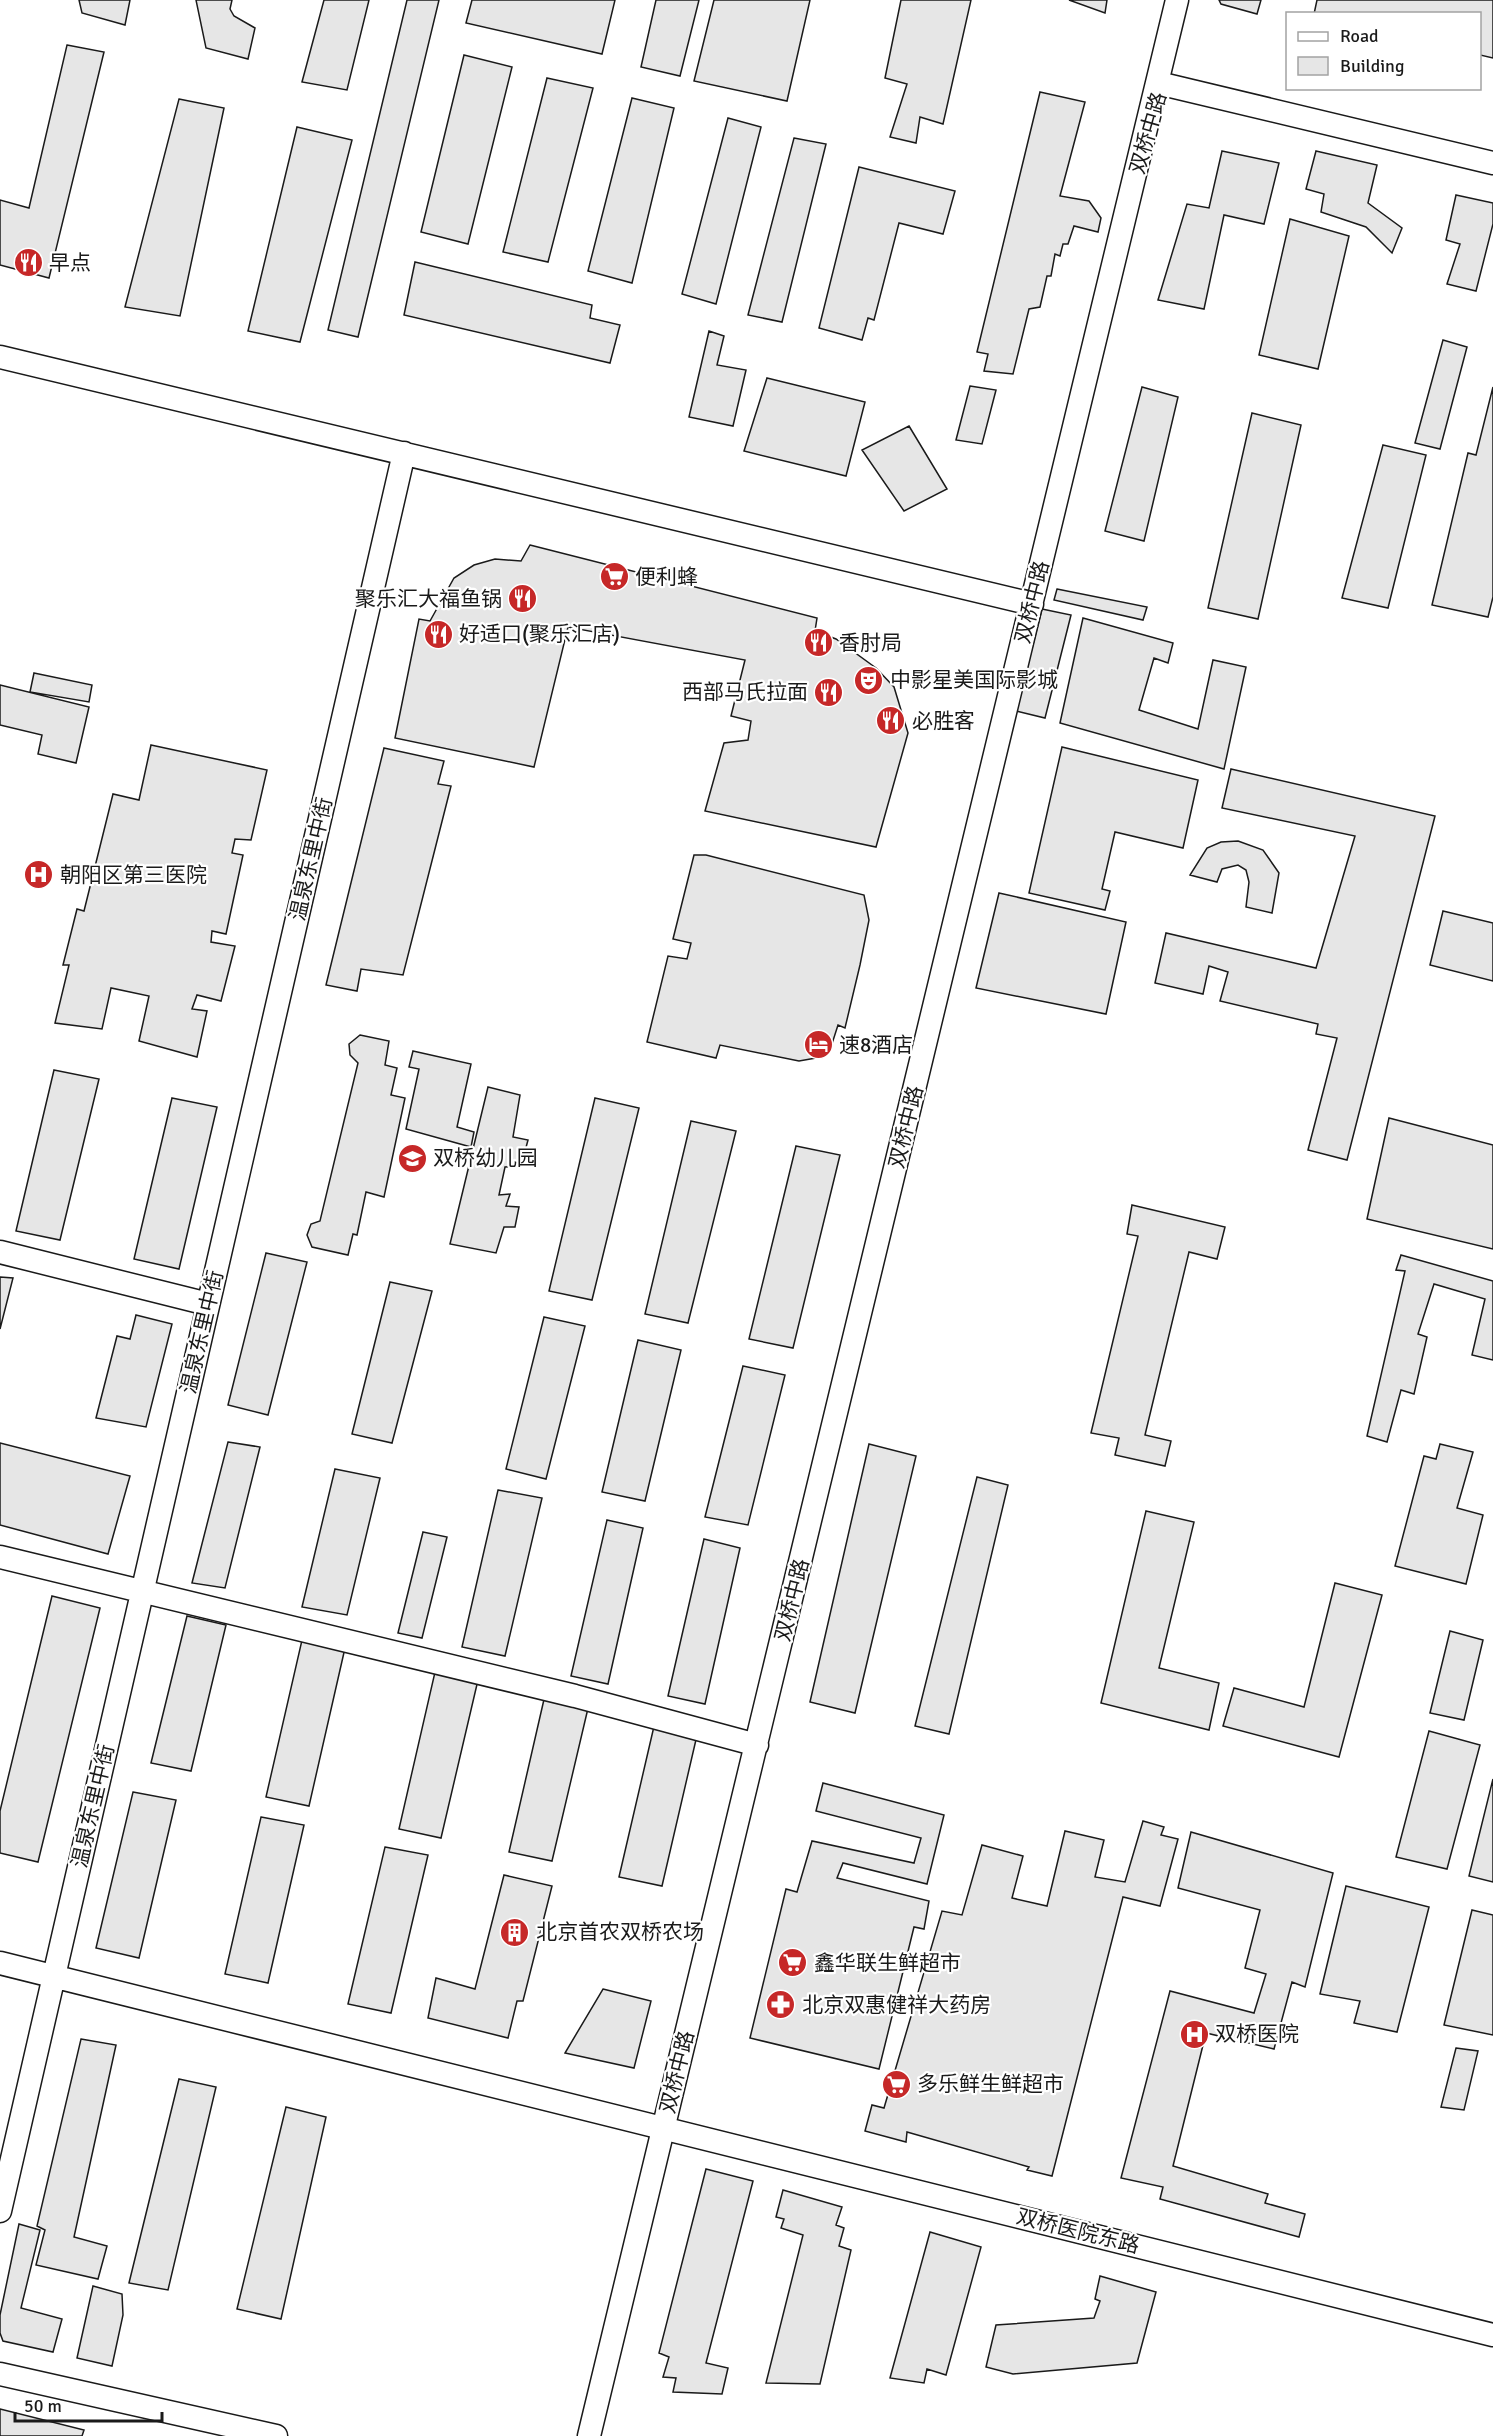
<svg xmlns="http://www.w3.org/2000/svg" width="1493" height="2436" viewBox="0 0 1493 2436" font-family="Signika,'Noto Sans SC',sans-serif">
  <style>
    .building { fill: #e6e6e6; stroke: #1a1a1a; stroke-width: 1.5 }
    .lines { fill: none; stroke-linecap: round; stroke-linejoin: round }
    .minor-casing { stroke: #1a1a1a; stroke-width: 25 }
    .minor { stroke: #fff; stroke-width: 22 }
    .labels { text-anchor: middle; stroke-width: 4.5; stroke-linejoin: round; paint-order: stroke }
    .street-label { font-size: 21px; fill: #1a1a1a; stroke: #fff }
    .poi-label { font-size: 21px; fill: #1a1a1a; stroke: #fff; text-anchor: start }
  </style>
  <rect width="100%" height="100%" fill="#fff"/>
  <path class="building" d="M79,0H130L125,25L82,13Z
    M196,0H232L230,9L234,16L255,28L248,59L206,48Z
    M324,0H369L347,90L302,82Z
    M407,0H439L358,337L328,330Z
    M472,0H615L602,54L466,23Z
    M656,0H699L680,76L641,67Z
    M714,0H810L787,101L694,81Z
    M901,0H971L943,124L920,117L916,143L890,137L907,84L885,78Z
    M1069,0H1107L1105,13Z
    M1219,0H1261L1257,14L1221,4Z
    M1317,0H1493V58L1480,55V14H1314Z
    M67,45L104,52L49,278L0,265V200L29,208Z
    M464,55L512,67L468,244L421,232Z
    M547,78L593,88L548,262L503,252Z
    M1040,92L1085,102L1060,196L1089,201L1101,218L1098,232L1074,226L1068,244H1063L1060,256L1055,254L1051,276H1047L1040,307L1029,309L1013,374L984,371L988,354L977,352Z
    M632,98L674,108L632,283L588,271Z
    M179,99L224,108L180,316L125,307Z
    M728,118L761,127L716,304L682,294Z
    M297,127L352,140L300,342L248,331Z
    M794,138L826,144L782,322L748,315Z
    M1222,151L1279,163L1264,224L1224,215L1204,309L1158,300L1187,204L1209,208Z
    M1316,151L1377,165L1368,203L1402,228L1392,253L1366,227L1321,212L1324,194L1306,189Z
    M859,167L955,191L943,234L899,223L874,320L868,318L862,340L819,328Z
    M1456,195L1493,203V224L1476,291L1447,284L1460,244L1446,240Z
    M1290,219L1349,236L1318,369L1259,355Z
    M415,262L592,305L590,318L620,325L610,363L404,315Z
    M709,331L724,336L717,365L746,370L733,426L689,417Z
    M1443,340L1467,347L1440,449L1415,443Z
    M767,378L865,402L846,476L744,451Z
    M970,386L996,390L982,444L956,440Z
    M1142,387L1178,397L1144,541L1105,531Z
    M1493,387V597L1488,617L1432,605L1468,453L1476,455Z
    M1252,413L1301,425L1258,619L1208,608Z
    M909,426L947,489L904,511L862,450Z
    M1383,445L1426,455L1388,608L1342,598Z
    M530,545L817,618L815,631L836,639L876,668L894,687L908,733L876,847L705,811L724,743L748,740L751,721L731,716L745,660L568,627L534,767L395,738L419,619L430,621L454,578L474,565L495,559L521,561Z
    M1057,589L1147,607L1143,620L1054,600Z
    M1042,609L1071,615L1045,718L1016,711Z
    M1083,618L1173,643L1168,663L1154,658L1139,710L1198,729L1213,660L1246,667L1224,769L1060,723Z
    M34,673L92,685L89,702L30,692Z
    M0,685L89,707L76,763L38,754L42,735L0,725Z
    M151,745L267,770L251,840L235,839L232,853L243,855L226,934L212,931L211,942L235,946L221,1001L197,995L192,1009L207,1011L197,1057L139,1041L149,996L111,988L102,1029L55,1023L69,965H63L77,909L84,911L113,794L139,800Z
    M1062,747L1198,780L1183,848L1115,832L1102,889L1110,891L1105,910L1029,893Z
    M384,748L444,761L438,784L451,786L403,975L361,969L357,991L326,985Z
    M1231,769L1435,816L1347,1160L1308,1150L1337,1038L1316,1034L1318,1024L1220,1001L1228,972L1209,966L1203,994L1155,983L1166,933L1316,968L1355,836L1222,808Z
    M1238,841L1263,850L1279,873L1272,913L1246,907L1249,882L1246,870L1238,865L1222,869L1217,882L1190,875L1207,848L1221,842Z
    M694,855H706L864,895L869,920L860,965L845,1028L838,1025L830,1050L816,1058L799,1061L720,1045L716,1058L647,1042L668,956L687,959L691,943L673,939Z
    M999,893L1126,922L1106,1014L976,988Z
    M1443,911L1493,923V981L1430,965Z
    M360,1035L389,1041L385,1065L397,1068L391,1095L405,1098L384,1197L366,1192L357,1235L353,1234L348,1255L312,1247L307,1235L311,1224L320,1221L358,1063L350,1055L349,1044Z
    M413,1051L471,1064L457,1127L474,1132L471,1147L406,1129L419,1069L409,1067Z
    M54,1070L99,1079L60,1240L16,1231Z
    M488,1087L520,1095L513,1137L528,1140L521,1166L505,1167L499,1195L510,1194L506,1206L519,1207L515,1227H504L496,1253L450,1244Z
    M172,1098L217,1107L179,1269L134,1259Z
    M595,1098L639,1108L592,1300L549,1291Z
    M1389,1118L1493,1145V1249L1367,1219Z
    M691,1121L736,1131L688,1323L645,1314Z
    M796,1146L840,1155L793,1348L749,1339Z
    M1132,1205L1225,1227L1217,1259L1189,1252L1145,1435L1171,1441L1165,1466L1115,1455L1119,1438L1091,1433L1138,1236L1127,1234Z
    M266,1253L307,1262L268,1415L228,1405Z
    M1401,1255L1493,1281V1360L1472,1355L1485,1299L1434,1284L1418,1334L1427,1337L1414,1394L1401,1390L1387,1442L1367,1436L1405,1271L1396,1270Z
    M0,1277L13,1278L0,1329Z
    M390,1282L432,1291L392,1443L352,1434Z
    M136,1315L172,1324L146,1427L96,1418L117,1336L130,1339Z
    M544,1317L585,1326L546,1479L506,1469Z
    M638,1340L681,1350L645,1501L602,1492Z
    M743,1366L785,1375L748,1525L705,1517Z
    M228,1442L260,1447L225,1588L192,1583Z
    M0,1443L130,1476L108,1554L0,1525Z
    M869,1444L916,1456L855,1713L810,1702Z
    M1440,1444L1473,1452L1457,1508L1483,1515L1466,1584L1395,1566L1424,1456L1436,1459Z
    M335,1469L380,1478L347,1615L302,1607Z
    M977,1477L1008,1485L949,1734L915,1726Z
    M498,1490L542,1498L505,1656L462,1647Z
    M1146,1511L1194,1522L1159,1668L1219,1683L1209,1730L1101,1703Z
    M607,1520L643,1528L608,1684L571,1676Z
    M423,1532L447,1537L422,1638L398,1633Z
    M704,1539L740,1548L705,1704L668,1696Z
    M1335,1583L1382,1595L1339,1757L1223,1726L1234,1688L1304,1707Z
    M52,1596L100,1608L38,1862L0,1853V1811Z
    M187,1616L226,1625L191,1771L151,1763Z
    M1450,1631L1483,1640L1464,1720L1430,1713Z
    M302,1640L345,1648L309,1806L266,1797Z
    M435,1672L478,1680L441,1838L399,1829Z
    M545,1695L589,1704L552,1861L509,1852Z
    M655,1722L698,1731L662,1886L619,1877Z
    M1429,1731L1480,1745L1447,1869L1396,1857Z
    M1493,1779V1882L1469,1876Z
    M823,1783L944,1815L927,1884L843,1863L837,1878L929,1901L924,1929L914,1927L879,2069L750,2038L786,1889L797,1892L812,1841L914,1863L921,1838L816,1811Z
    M133,1792L176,1800L139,1958L96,1948Z
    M261,1817L304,1825L268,1983L225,1974Z
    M1143,1821L1164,1827L1161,1835L1178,1839L1160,1906L1123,1897L1052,2176L1027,2170L1029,2167L907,2132L906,2142L865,2131L872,2105L884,2108L942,1911L962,1915L982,1845L1023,1856L1012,1898L1047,1906L1065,1831L1104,1840L1095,1877L1125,1882Z
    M1191,1832L1333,1873L1305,1987L1292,1982L1274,2049L1206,2033L1173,2166L1268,2194L1265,2203L1305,2214L1299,2237L1160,2199L1163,2187L1121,2178L1170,1991L1254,2013L1266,1974L1245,1968L1260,1910L1178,1888Z
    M385,1847L428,1855L391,2013L348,2004Z
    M504,1875L552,1886L523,2001H517L508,2038L428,2018L436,1978L475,1989Z
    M1346,1886L1429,1907L1397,2032L1354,2023L1360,2001L1320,1994Z
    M1472,1910L1493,1915V2035L1444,2025Z
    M603,1989L651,2001L634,2068L565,2053Z
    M81,2039L116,2045L74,2237L107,2246L98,2279L36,2265L45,2230L37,2226Z
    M1456,2048L1478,2051L1464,2110L1441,2107Z
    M179,2079L216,2087L168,2290L129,2283Z
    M286,2107L326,2117L281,2319L237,2309Z
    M706,2169L753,2181L706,2363L728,2368L722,2394L673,2392L676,2378L663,2377L669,2357L659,2353Z
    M783,2190L842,2207L836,2225L844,2228L839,2246L851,2250L820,2384L766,2383L803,2235L781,2228L784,2219L776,2217Z
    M19,2224L40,2230L21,2308L62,2319L53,2352L3,2341L0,2333V2315Z
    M930,2232L981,2247L946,2375L927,2369L924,2383L890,2378Z
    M1100,2276L1156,2292L1137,2363L1013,2374L986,2367L996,2325L1094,2318L1100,2301L1095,2299Z
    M93,2286L122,2294L123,2315L112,2366L77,2358Z
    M0,2409L84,2430L82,2436H0Z"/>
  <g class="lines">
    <defs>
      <path id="minor" d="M1158,83L1493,163
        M0,357L1032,604
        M0,1252L208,1304
        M0,1557L575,1696L757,1745
        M0,1963L1493,2335
        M0,2211L404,453
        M0,2374L276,2436
        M589,2436L1177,0"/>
    </defs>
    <use href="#minor" class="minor-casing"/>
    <use href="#minor" class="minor"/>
  </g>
  <defs>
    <symbol id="restaurant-disc" viewBox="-11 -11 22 22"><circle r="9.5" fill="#c62828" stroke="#fff"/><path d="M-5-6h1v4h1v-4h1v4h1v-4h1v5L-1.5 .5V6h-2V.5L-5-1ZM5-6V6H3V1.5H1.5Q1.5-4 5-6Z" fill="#fff"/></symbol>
    <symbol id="supermarket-disc" viewBox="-11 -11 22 22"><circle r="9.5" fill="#c62828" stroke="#fff"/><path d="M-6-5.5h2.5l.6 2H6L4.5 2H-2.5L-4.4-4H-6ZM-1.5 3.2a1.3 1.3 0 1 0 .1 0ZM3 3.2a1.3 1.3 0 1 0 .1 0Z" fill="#fff"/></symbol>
    <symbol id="theatre-disc" viewBox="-11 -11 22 22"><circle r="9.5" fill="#c62828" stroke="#fff"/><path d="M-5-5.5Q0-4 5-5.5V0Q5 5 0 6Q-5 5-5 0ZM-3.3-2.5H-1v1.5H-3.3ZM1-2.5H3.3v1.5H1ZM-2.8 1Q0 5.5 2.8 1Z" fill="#fff"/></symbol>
    <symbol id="hospital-disc" viewBox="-11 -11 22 22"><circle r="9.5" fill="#c62828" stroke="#fff"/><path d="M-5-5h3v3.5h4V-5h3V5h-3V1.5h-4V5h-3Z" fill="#fff"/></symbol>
    <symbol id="hotel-disc" viewBox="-11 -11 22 22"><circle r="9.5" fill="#c62828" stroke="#fff"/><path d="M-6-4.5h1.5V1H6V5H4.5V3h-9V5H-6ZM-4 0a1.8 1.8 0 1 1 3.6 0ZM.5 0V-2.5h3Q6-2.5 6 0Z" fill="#fff"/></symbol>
    <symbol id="school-disc" viewBox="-11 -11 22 22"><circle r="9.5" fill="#c62828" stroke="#fff"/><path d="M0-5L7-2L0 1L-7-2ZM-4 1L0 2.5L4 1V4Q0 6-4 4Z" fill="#fff"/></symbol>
    <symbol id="building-disc" viewBox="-11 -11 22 22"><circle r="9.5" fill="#c62828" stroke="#fff"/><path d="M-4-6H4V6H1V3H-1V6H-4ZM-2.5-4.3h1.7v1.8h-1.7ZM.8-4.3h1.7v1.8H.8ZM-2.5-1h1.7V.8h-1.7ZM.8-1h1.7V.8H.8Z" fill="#fff"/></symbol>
    <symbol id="pharmacy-disc" viewBox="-11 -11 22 22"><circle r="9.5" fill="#c62828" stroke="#fff"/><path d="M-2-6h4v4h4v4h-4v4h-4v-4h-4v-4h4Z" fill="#fff"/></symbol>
  </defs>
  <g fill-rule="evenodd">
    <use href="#restaurant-disc" x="12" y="246" width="33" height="33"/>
    <use href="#supermarket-disc" x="598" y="560" width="33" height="33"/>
    <use href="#restaurant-disc" x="506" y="582" width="33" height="33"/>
    <use href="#restaurant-disc" x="422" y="618" width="33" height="33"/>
    <use href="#restaurant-disc" x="802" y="626" width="33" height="33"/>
    <use href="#theatre-disc" x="852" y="664" width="33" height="33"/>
    <use href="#restaurant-disc" x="812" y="676" width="33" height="33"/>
    <use href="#restaurant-disc" x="874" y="704" width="33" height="33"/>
    <use href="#hospital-disc" x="22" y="858" width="33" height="33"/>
    <use href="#hotel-disc" x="802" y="1028" width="33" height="33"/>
    <use href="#school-disc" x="396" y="1142" width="33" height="33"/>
    <use href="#building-disc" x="498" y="1916" width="33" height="33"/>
    <use href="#supermarket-disc" x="776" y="1946" width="33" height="33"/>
    <use href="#pharmacy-disc" x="764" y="1988" width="33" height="33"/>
    <use href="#hospital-disc" x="1178" y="2018" width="33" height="33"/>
    <use href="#supermarket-disc" x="880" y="2068" width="33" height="33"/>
  </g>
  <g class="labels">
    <g class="street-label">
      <text transform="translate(1148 133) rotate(-74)" y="7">双桥中路</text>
      <text transform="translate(1032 602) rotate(-76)" y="7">双桥中路</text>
      <text transform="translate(311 859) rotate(-77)" y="7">温泉东里中街</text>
      <text transform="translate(906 1127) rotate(-76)" y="7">双桥中路</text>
      <text transform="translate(202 1332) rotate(-77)" y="7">温泉东里中街</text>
      <text transform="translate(792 1600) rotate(-76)" y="7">双桥中路</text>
      <text transform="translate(93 1806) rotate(-77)" y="7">温泉东里中街</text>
      <text transform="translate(677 2072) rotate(-76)" y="7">双桥中路</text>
      <text transform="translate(1078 2231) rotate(14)" y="7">双桥医院东路</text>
    </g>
    <g class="poi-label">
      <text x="49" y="270">早点</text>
      <text x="635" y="584">便利蜂</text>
      <text x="502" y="606" text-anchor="end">聚乐汇大福鱼锅</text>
      <text x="459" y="641">好适口(聚乐汇店)</text>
      <text x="839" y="650">香肘局</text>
      <text x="890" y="687">中影星美国际影城</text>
      <text x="808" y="699" text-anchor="end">西部马氏拉面</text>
      <text x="912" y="728">必胜客</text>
      <text x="60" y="882">朝阳区第三医院</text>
      <text x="839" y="1052">速8酒店</text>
      <text x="433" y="1165">双桥幼儿园</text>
      <text x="536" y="1939">北京首农双桥农场</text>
      <text x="814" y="1970">鑫华联生鲜超市</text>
      <text x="802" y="2012">北京双惠健祥大药房</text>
      <text x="1215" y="2041">双桥医院</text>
      <text x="917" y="2091">多乐鲜生鲜超市</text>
    </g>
  </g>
  <rect x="1286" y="12" width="195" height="78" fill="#ffffff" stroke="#a3a3a3" stroke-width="1.5"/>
  <rect x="1298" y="32" width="30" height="9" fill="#ffffff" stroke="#a3a3a3" stroke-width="1.5"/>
  <text x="1340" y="42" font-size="18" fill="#1a1a1a">Road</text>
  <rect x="1298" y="57" width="30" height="18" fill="#e6e6e6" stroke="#a3a3a3" stroke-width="1.5"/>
  <text x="1340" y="72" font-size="18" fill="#1a1a1a">Building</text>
  <path d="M15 2412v9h147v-9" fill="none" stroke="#1a1a1a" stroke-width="3"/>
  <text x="24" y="2412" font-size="18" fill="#1a1a1a" stroke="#ffffff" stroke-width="4.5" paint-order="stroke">50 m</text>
</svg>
